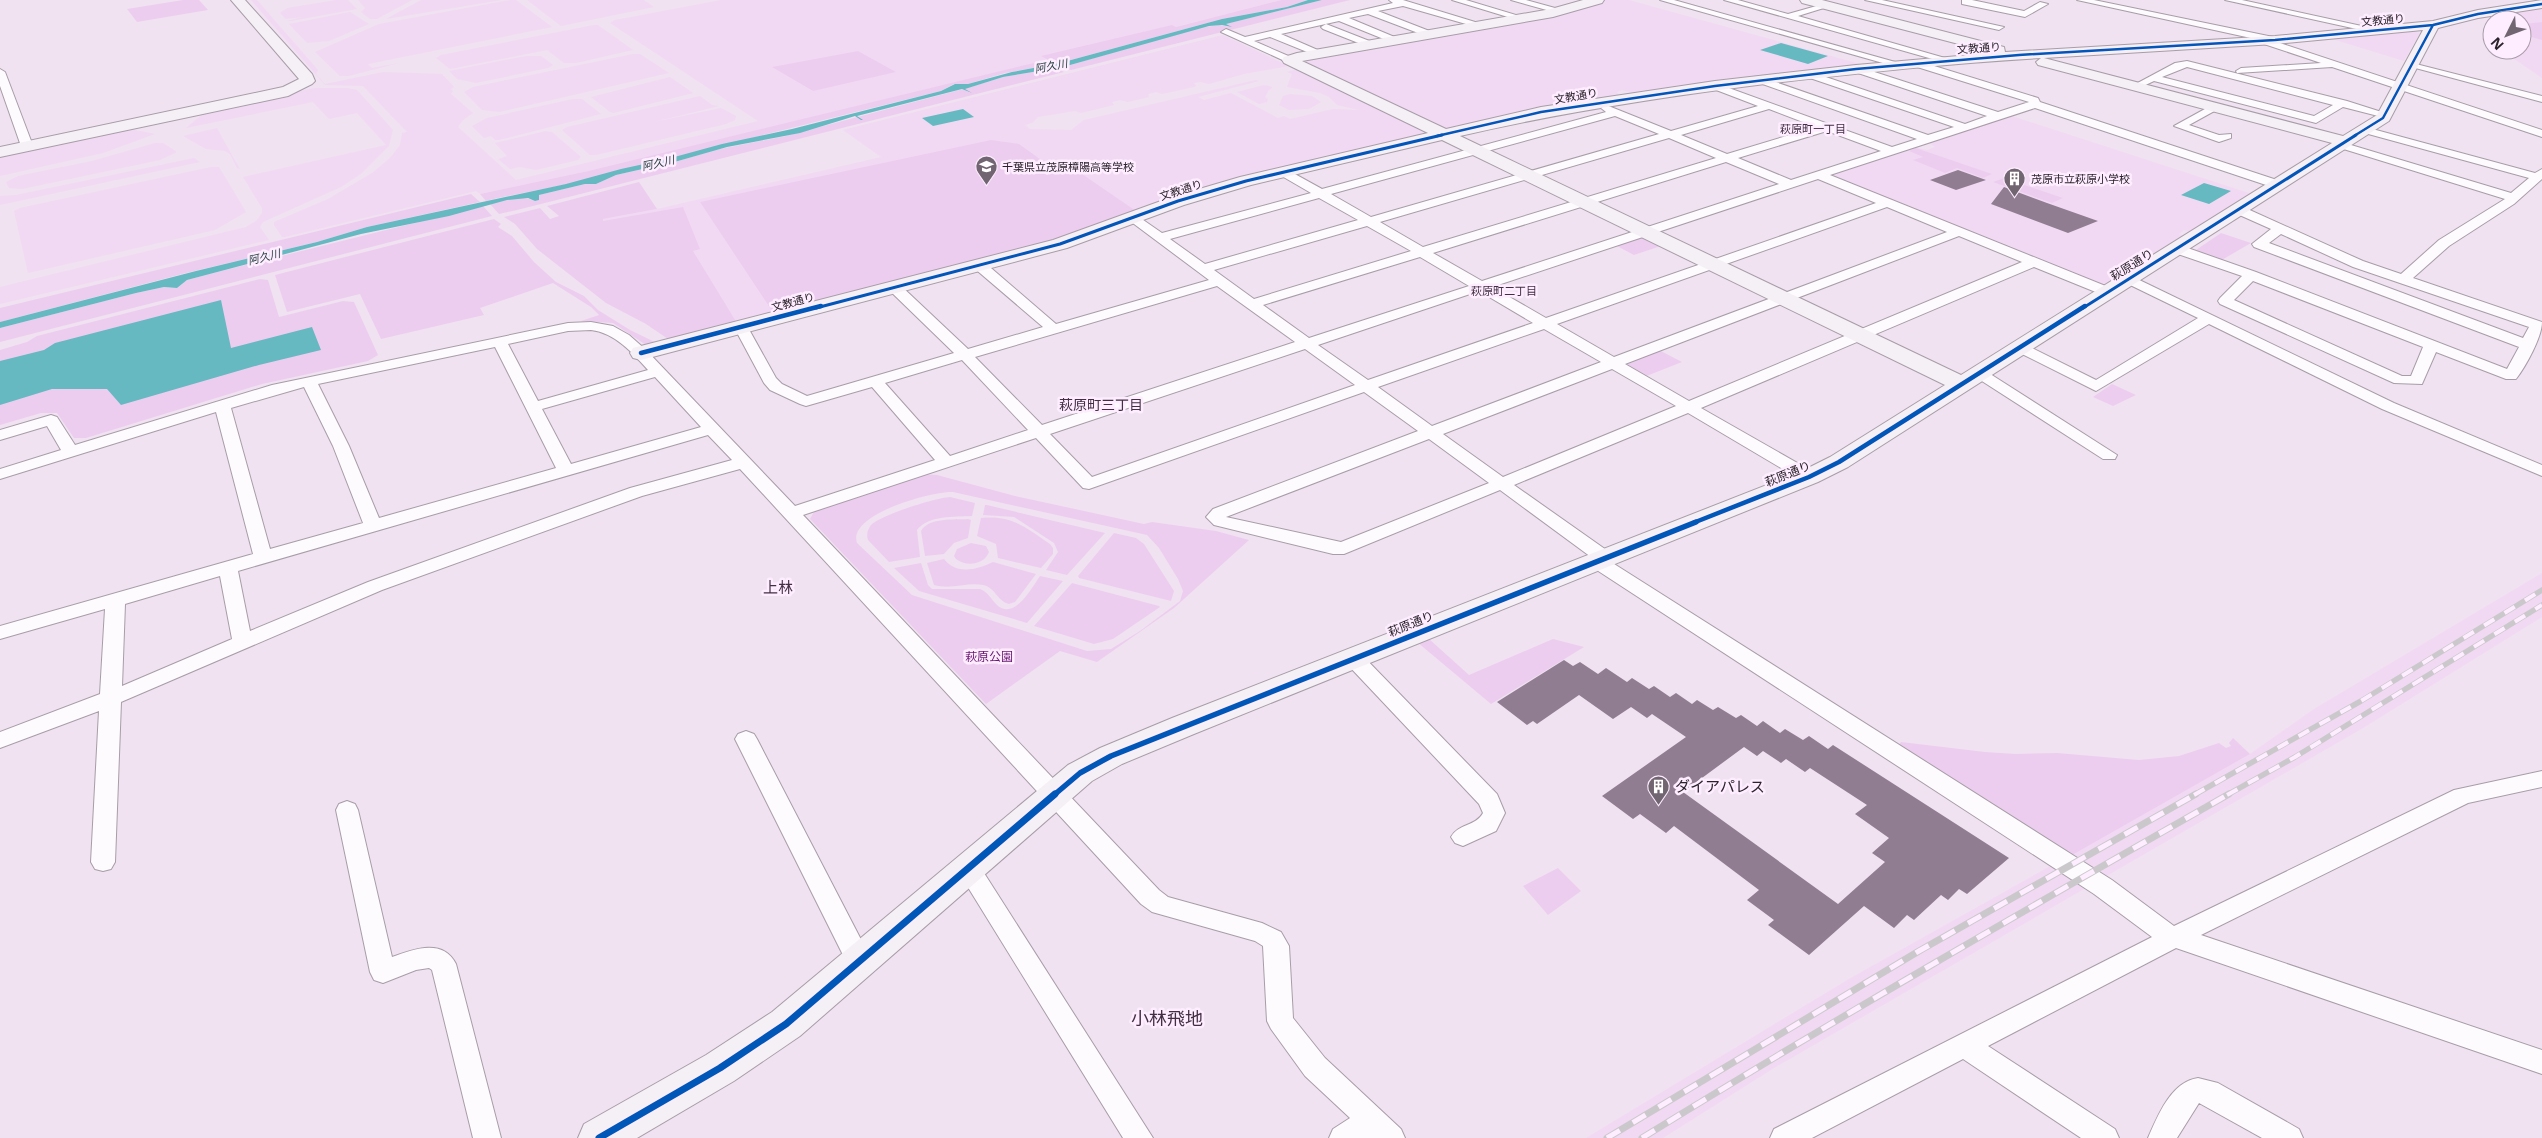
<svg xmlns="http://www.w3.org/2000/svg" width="2542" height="1138" viewBox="0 0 2542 1138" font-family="'Noto Sans','Noto Sans JP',sans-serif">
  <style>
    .built { fill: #f1d9f3 }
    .green { fill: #edcdef; fill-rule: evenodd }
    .water { fill: #66b9c1 }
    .building { fill: #907d91; fill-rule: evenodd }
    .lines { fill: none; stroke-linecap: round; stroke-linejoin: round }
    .street-casing { stroke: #a79da8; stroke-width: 2 }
    .secondary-casing { stroke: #a79da8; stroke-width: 2 }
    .street { fill: #fdfbfd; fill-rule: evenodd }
    .secondary { fill: #f5f0f5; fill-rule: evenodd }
    .rail-far1-casing { stroke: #cbc8cc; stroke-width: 5.5 }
    .rail-casing { stroke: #cbc8cc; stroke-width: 7 }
    .rail-far1 { stroke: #fdedfe; stroke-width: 4; stroke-dasharray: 12; stroke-linecap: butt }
    .rail { stroke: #fdedfe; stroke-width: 5; stroke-dasharray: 15; stroke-linecap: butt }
    .cycleway-far4-casing { stroke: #fdedfe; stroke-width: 4.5 }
    .cycleway-far3-casing { stroke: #fdedfe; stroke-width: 5 }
    .cycleway-far2-casing { stroke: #fdedfe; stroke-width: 7 }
    .cycleway-far1-casing { stroke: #fdedfe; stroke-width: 9 }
    .cycleway-casing { stroke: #fdedfe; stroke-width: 10 }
    .cycleway-far4 { stroke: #0057b8; stroke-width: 2.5 }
    .cycleway-far3 { stroke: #0057b8; stroke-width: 3 }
    .cycleway-far2 { stroke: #0057b8; stroke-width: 4.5 }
    .cycleway-far1 { stroke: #0057b8; stroke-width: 5.5 }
    .cycleway { stroke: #0057b8; stroke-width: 7 }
    .labels { text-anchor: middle; stroke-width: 5; stroke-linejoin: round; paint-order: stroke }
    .far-street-label { font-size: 11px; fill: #2c222c; stroke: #fdedfe }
    .far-water-label { font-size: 11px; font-style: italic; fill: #1d3738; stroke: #fdedfe }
    .far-neighbourhood-label { font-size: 11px; fill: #432e44; stroke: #fdedfe }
    .far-poi-label { font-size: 11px; fill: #2c222c; stroke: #fdedfe; text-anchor: start }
    .street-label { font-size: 12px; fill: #2c222c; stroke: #fdedfe }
    .park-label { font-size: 12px; fill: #6a1673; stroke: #fdedfe }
    .neighbourhood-label { font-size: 14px; fill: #432e44; stroke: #fdedfe }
    .quarter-label { font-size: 15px; fill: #432e44; stroke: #fdedfe }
    .near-poi-label { font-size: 15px; fill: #2c222c; stroke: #fdedfe; text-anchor: start }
    .near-quarter-label { font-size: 18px; fill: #432e44; stroke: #fdedfe }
  </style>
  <rect width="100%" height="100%" fill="#f0e2f1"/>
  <path class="built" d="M251,0H257L318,70L316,74L325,84L383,72L442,74L454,87L451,89L453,91L451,94L473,113L463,120L458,127L516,180L758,121L610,23L615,20L721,0H1281L1027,65L588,171L480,194L476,191L285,237H282L274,225V222L328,199L372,173L390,158L400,145L402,133L407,132L363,86L325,85Z
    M336,0H348L357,9L291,21H287L303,17L286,19L280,13L287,8Z
    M358,0H412L377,19H370L361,12L365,8Z
    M421,0H502L386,19Z
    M510,0H516L552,27L368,64L372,68L399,63L349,76H340L315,52L379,24Z
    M527,0H644L654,7L561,26Z
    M1604,0H1629L1867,66L1636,94L1622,90L1617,92L1620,96L1444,129L1298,62L1300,59Z
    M2542,6V78L2501,50H2522V20L2496,14Z
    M350,12L369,24L329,41L307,43L289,24Z
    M594,25H598L633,50L576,63H564L547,50L450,69L436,58L441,55Z
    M2407,29L2420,33L2404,61L2326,37Z
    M1223,35L1289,66L1244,74L1209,84L1201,82L1194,83L1196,86L1194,87L1162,94L1156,92L1148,94L1149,97L1128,102L1120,100L1112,102L1114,105L1081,113L1075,111L1038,117L1032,123L1025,125L1030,129L1071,130L1084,120L1256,80L1259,81L1198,97L1204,100L1231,93L1278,118L1284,116L1290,119L1333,109L1359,110L1337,105L1329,97L1320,93L1287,87L1292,74L1287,72L1297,69L1427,130L1421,137L1255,175L1063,239L737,323L717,291L615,265L602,219L657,209L881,157L843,130Z
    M633,54H640L669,73L499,112L482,110L464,92L473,87Z
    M526,56H541L553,65L548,68L476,83L457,79L449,71Z
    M670,77L693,93L613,113L610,112L591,97Z
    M1264,85L1273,87L1269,90L1265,97L1268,99L1267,102L1259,104L1237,92Z
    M314,88H347L357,90L393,130L389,146L362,173L341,187L263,222L260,227L269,240L0,304V287L246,227L257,220L262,213V208L243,177L386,145L357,113L329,119L313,102L186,128L204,113L130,129L155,134L103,153L0,176V156Z
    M1290,94L1312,96L1321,102L1309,109L1289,110L1279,105L1283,96Z
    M700,96L712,105L719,106L654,122L721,108L736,116L735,120L726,124L596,155H590L562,130L567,127Z
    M573,99H582L601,114L499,140H495L491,136L484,138L472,126L487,118Z
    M2009,115L2252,194L2191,232L2184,230L2179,234L2185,236L2104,286L1827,175L1914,147L1927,150L1935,147L1928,142Z
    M217,128L234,159L240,169L237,168L230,154L225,151L206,149L183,136Z
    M546,131L552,132L581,157L578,160L536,170L520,167L510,169L498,159L507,156L495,143Z
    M155,143H163L177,152L160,160L22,189L9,188L6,182L18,176L92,161Z
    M194,158L200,162L0,205V196L16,195Z
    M211,167H219L246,212L215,230L28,273L14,211L20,208Z
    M2542,573V617L2363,728L1774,1068L1663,1138H1586L1849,979L2250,754L2314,709Z"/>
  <path class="green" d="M183,0H199L208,10L137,22L127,9Z
    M1281,0H1308L1287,7L1222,19L1060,63L1056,64L1041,56L1172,25L1176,27Z
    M1322,0H1350L1071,70L1063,67L1198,28L1219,25L1231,27L1225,24Z
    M2542,22V40L2531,37L2532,36L2522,30L2524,24Z
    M858,51L896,72L813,91L772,67Z
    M1042,61L1050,65L1005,73L968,84H954L941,91C817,121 693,153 568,184C541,190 513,194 486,201L480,194L588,171Z
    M1056,68L1064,72L517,210L499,214L490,204C504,200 520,194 535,201L539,200V195L585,184H596L616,175L678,161L715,150L786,136L963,89L971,93L964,89L1003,77Z
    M991,140L1019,144L1051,167L1066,163L1136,211L1061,238L774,314L700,202Z
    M1916,148L1992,174L1983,178L1957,168L1945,173L1913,160L1923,157L1909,151Z
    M2004,178L2063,198L2052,203L1993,182Z
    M639,182L657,209L603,219V221L683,207L700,249L693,251L737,323L671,341L646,324L606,303L537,249L515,224L504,217L540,208L550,219L559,216L547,206Z
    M471,194L480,202L367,227L317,242L186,273L0,322V308Z
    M483,206L492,216L0,342V328L136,293L164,287L177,288L187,280L221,271Z
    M494,219L501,224L498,227L512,236L534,262L556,282L584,296L598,310L630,330L659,344L646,345L613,323L581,321L599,315L591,307L553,283L480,308L484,315L381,339L360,294L287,312L275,275Z
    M2221,233L2251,243L2220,261L2196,250Z
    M1637,238L1648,239L1661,246L1634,255L1615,245Z
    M260,279L268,280L279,317L343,301L354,302L378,355L368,361L262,384L86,438H74L57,413H41L0,425V350L27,342L37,336Z
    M1657,349L1682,362L1644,377L1624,366V362Z
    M2112,384L2136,395L2113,406L2093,397Z
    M923,474L937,475L1015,496L1144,524L1152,522L1216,531L1249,540L1174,608L1097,662L1060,651L986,704L810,519L815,510ZM953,492L1147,535L1159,548L1178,579L1183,591L1180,601L1140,631L1111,649L1087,651L912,595L857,543C847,514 933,491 953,492Z
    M950,497L975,503L972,516C955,517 928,515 917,530L920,557L889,562L868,540C866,534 868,529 871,525C881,515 935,498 950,497Z
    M985,505H987L1105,533L1067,575L1046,570L1058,552L1054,543L1014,517L983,515Z
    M981,518C1012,515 1025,527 1050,544L1053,548V554L1041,568L998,558L996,544L977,536Z
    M968,519L971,520L968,538L954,543L944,554L925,556L921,531C929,517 954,520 968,519Z
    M1114,533L1136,538L1144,544L1174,591L1171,601L1079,578L1078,576Z
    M971,543L986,546L989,552C984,565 966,567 956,559L954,556L957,549Z
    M944,559C957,575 976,570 993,562L1036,574L1015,602L1009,604C997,601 995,587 983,585C967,582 951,590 934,585L927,563Z
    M921,563L928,585L932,589H980C988,592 991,599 997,605C1015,621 1032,587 1040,576L1063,581L1027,623L919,591L894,568Z
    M1072,583L1159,606L1160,607L1113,639L1094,644L1034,626Z
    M1428,638L1469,675L1553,639L1584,647L1491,704L1417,642Z
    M2233,738L2250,754L2065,859L1898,746L1901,742L1985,752L2016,754L2057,753L2139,760L2179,756L2219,743L2226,748L2231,746L2229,743Z
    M1558,868L1581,891L1548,915L1523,886Z"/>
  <path class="water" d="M1308,0H1322L1226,24L1232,27L1222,25L1209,26L1063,67L1003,77L965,89L972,93L962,89L857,116L863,120H861L855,116L800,133L727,147L678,161L616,175L596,184H585L539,195V200L535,201L528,198L507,200L449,216L361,234L187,280L177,288L164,287L136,293L0,328V322L196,271L317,242L367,227L566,184L621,169L667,159L722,144L792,129L941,91L955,84H968L1012,72L1060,63L1222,19L1287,7Z
    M1781,43L1828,56L1808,64L1760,50Z
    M963,109L974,117L933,126L922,118Z
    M2204,183L2231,191L2209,204L2181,195Z
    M221,300L231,348L312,327L321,350L259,365L121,405L107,389H52L0,405V361L44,350L55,343Z"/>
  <path class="building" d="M1958,170L1986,180L1956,190L1930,180Z
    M2004,187L2047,203L2098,221L2068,233L1991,204Z
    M1564,660L1573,666L1580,662L1598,674L1606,668L1627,682L1632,678L1649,689L1654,686L1670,697L1676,693L1692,704L1697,700L1713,710L1718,707L1736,718L1741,715L1757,726L1763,721L1780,733L1785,729L1803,740L1809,736L1828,749L1833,745L2009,858L1967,894L1959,889L1948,900L1941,895L1914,920L1907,915L1894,928L1864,906L1809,955L1768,925L1774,920L1747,900L1759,890L1674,826L1666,833L1640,814L1633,819L1602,796L1686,737L1652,714L1647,718L1631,707L1613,719L1579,695L1537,724L1533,721L1527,725L1497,702ZM1744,747L1757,756L1763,751L1781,763L1786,759L1805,772L1810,768L1867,805L1855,814L1889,838L1872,853L1885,862L1838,904L1683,792Z"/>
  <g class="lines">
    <defs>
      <path id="street" d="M1389,0H1403L1485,25L1480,28L1403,6L1378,11L1432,32V36H1426L1368,14L1349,18L1397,38V42H1391L1339,21L1281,34L1320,51V55L1317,56L1270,37L1254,41L1293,58V62L1289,63L1221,32L1226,29L1245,37L1393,3Z
        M1452,0H1466L1526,18L1521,21Z
        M1511,0H1526L1566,11L1561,14Z
        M1660,0H1674L1906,65L1897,67Z
        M1724,0H1738L1788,14L1827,3V7L1798,16L1945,58L1936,60Z
        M1865,0H1882L2004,27L1999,30Z
        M1962,0H1972L2024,11L2040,2L2048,4L2025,17L1962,4Z
        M2077,0H2094L2278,38L2280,40L2277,42L2542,130V137L2332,67L2237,73L2236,71L2241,68L2321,63L2261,43L2260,40Z
        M2225,0H2242L2380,30L2375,33Z
        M1326,24L1372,42L1374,44L1366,46L1323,29L1321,27Z
        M1918,61L2038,98L2040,102L2283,182L2285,185L2279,189L2275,188L2035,108L1830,175L2113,289L2115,292L2108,296L2103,295L2034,267L1701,408L1815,473L1818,477L1815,481H1803L1688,413L1514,485L1612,554L1614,558L1611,562L2112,880L2174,926L2454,790L2542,771V787L2468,803L2201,935L2542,1050V1074L2176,948L1988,1046L2115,1129L2119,1138H2081L1963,1059L1812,1138H1770L1774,1129L2152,937L2094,894L1589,565L1587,561L1591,557L1500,490L1344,554H1333L1214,525L1206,517L1213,509L1418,431L1364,392L1089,489L1083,488L1036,438L803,515L1159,890L1168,897L1262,923L1281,932L1289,946L1293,1018L1325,1058L1401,1129L1405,1138H1329L1333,1129L1350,1118L1305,1076L1271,1029L1267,1021L1263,946L1255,941L1152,912L1141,904L740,469L642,496L382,590L121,702L115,862L111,869L103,871L95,869L91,862L99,711L0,748V732L100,694L105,609L0,639V626L253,554L216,412L0,479V469L61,450L47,426L0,440V430L51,415L57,417L75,445L272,385L568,323L591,322L613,326L629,335L646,350L795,506L935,460L872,387L806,406L800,404L770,390L764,383L734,327L736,324H746L776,378L782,384L807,396L954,353L889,290L887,287L889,284H899L968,349L1043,327L974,268L972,265L974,262H984L1056,324L1209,280L1126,218L1132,214L1136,215L1162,233L1311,193L1280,175V169L1284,168L1322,189L1606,112L1601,108L1606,105L1671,131L1758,106L1711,88L1710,86L1715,83L1892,147L1917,139L1757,82V78L1761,77L1928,135L1954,127L1804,76V72L1808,71L1965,124L1987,116L1852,71L1851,69L1856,66L1998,112L2029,102L1914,66V62ZM1769,109L1816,127L1727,154L1681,135ZM1615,116L1659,134L1371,217L1331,194ZM1827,131L1881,151L1791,180L1738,158ZM1669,138L1716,158L1423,247L1380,222ZM1726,162L1779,184L1482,281L1433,253ZM1818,179L1876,203L1546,318L1492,287ZM1319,198L1358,220L1205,264L1170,239ZM1887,207L1947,232L1614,357L1557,324ZM1367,226L1411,251L1254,299L1214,270ZM1959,236L2022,262L1689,401L1625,364ZM1420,257L1469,286L1309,338L1263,305ZM1217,286L1295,342L1042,425L975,357ZM1479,291L1533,323L1368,380L1318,345ZM1544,329L1601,362L1432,426L1378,387ZM591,330C615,333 632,352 648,370L538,401L508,344L568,331ZM495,347L556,468L379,518L349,446L318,384ZM1305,349L1355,385L1092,477L1050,434ZM962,360L1028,430L950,456L885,383ZM1612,369L1676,406L1503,477L1443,434ZM655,377L701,427L571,464L542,409ZM304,387L333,446L363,523L270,549L231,408ZM708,435L732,460L630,488L368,582L250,631L238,571ZM1429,439L1489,483L1341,542L1226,517ZM220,576L232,639L122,686L125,604Z
        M2187,61L2347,101L2391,115L2386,118L2343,107L2316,123L2154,81L2137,89L2132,86L2175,63ZM2187,67L2333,105L2314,116L2162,77Z
        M2408,62L2542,96V102L2408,66Z
        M0,69L5,72L33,146L31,148H23L21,146L0,86Z
        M2214,104L2219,107L2218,109L2189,125L2219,135L2231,134V138L2219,142L2174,126Z
        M2365,127L2535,173L2542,169V179L2514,204L2449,246L2413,278L2542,322C2542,337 2526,366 2516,379H2506L2436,352L2422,384L2394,383L2220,304L2218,301L2220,298L2242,276L2172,252L2170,249L2172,246H2182L2256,272L2507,369L2519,347L2254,247L2252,244L2271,229L2235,213L2233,210L2235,207H2243L2363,261L2401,274L2439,240L2505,199L2337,147V143L2341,142L2511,193L2529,178L2361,132L2359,130ZM2281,234L2353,267L2529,327L2523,338L2269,243ZM2253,281L2423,347L2411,376H2402L2234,300Z
        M2129,275L2394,403L2542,465V476L2382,409L2209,324L2096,391L2016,351L2014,348L2021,344L2026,345L2096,380L2198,318L2124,282L2122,279Z
        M1979,368L1984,370L2117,455L2115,459H2103L1974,376L1971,373Z
        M1353,651L1360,653L1497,794L1505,813L1496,831L1463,846L1455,843L1451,837C1458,824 1476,826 1483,813L1479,804L1346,663L1343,658L1346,653Z
        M746,731L754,734L757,739L869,955L873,963L869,971L860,974L851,971L735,739L738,734Z
        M347,801L355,804L358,810L392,957C414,949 443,938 456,964L501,1138H473L432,970L429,968L416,970L383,983L374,980L370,972L336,810L339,804Z
        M969,860L977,862L1153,1138H1123L961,876L957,869L961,862Z
        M2198,1078L2218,1083L2299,1129L2303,1138H2262L2199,1103L2177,1138H2148C2158,1115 2171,1082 2198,1078Z"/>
      <path id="secondary" d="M231,0H245L312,74L315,81L312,84L288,96L0,157V147L283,87L299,79Z
        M1583,0H1604L1602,3L1553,17L1302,61L1446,129L1541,107L1715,81L1856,65L1993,53L1802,3L1800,0H1822L2004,47L2005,52L2275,36L2433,21L2478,10L2542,0V8L2478,18L2438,28L2389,121L1848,467L1818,482L1194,734L1122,764L1092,781L800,1036L734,1081L637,1138H578L584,1124L706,1055L772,1012L1068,765L1100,748L1172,718L1800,472L1830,457L1945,385L1442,140L1251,185L1184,205L1067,248L641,360L633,358L630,353L633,348L1053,240L1172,197L1240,177L1428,133L1284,63L1282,60L1284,57L1297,53L1551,9ZM2423,30L2377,115L2343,136L2044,58L2275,44ZM2041,58L2036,62L2038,65L2332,143L1961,375L1460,136C1563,112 1668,96 1773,83C1862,73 1952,63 2041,58Z"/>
    </defs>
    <use href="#street" class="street-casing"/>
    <use href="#secondary" class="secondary-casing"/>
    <use href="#street" class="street"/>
    <use href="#secondary" class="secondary"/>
    <defs>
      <path id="rail-far1" d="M2194,795L2361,701L2542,590
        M2227,795L2295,757L2542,605"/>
      <path id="rail" d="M1607,1138L1919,951L2196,794
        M1642,1138C1835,1019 2032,906 2229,794"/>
    </defs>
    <use href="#rail-far1" class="rail-far1-casing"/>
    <use href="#rail" class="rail-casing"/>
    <use href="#rail-far1" class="rail-far1"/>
    <use href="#rail" class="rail"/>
    <defs>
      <path id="cycleway-far4" d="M1437,136L1541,112L1715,86L1856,69L2019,55L2275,40L2433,25L2478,14L2542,4
        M2354,136L2383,118L2433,25"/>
      <path id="cycleway-far3" d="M816,308L1060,244L1178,201L1246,181L1442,135
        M2083,308L2356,135"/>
      <path id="cycleway-far2" d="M641,353L821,306
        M1693,523L1809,477L1839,462L2085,306"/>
      <path id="cycleway-far1" d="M1054,795L1080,773L1111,756L1696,522"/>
      <path id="cycleway" d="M599,1138L720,1068L786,1024L1055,794"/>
    </defs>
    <use href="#cycleway-far4" class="cycleway-far4-casing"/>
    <use href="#cycleway-far3" class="cycleway-far3-casing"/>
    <use href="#cycleway-far2" class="cycleway-far2-casing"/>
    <use href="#cycleway-far1" class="cycleway-far1-casing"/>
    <use href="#cycleway" class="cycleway-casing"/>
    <use href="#cycleway-far4" class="cycleway-far4"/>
    <use href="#cycleway-far3" class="cycleway-far3"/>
    <use href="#cycleway-far2" class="cycleway-far2"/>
    <use href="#cycleway-far1" class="cycleway-far1"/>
    <use href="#cycleway" class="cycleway"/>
  </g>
  <defs>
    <symbol id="school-pin" viewBox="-11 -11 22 30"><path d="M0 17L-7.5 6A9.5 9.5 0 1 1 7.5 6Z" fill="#716571" stroke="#fdedfe"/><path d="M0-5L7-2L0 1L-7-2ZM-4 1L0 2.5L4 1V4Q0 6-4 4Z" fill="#fff"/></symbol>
    <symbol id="building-pin" viewBox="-11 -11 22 30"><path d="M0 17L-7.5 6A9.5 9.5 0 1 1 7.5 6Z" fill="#716571" stroke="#fdedfe"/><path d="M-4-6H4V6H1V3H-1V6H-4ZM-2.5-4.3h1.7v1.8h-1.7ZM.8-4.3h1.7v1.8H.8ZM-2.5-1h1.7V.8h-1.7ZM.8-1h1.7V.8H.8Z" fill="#fff"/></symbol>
  </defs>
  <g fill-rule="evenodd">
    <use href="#school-pin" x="974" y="154" width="25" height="34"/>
    <use href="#building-pin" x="2002" y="166" width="25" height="34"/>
    <use href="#building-pin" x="1646" y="774" width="25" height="34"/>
  </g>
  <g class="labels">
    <g class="far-street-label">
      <text transform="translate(2383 20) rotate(-5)" y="4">文教通り</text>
      <text transform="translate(1979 48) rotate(-4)" y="4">文教通り</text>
      <text transform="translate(1576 96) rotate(-10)" y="4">文教通り</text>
      <text transform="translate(1181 190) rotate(-18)" y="4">文教通り</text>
      <text transform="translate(793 302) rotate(-15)" y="4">文教通り</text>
    </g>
    <g class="far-water-label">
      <text transform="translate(1051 66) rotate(-11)" y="4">阿久川</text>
      <text transform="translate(658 163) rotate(-13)" y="4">阿久川</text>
      <text transform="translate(264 257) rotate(-14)" y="4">阿久川</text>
    </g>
    <g class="far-neighbourhood-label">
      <text x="1813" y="133">萩原町一丁目</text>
      <text x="1504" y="295">萩原町二丁目</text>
    </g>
    <g class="far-poi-label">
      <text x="1002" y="171">千葉県立茂原樟陽高等学校</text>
      <text x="2031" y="183">茂原市立萩原小学校</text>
    </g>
    <g class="street-label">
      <text transform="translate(2132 265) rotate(-32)" y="4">萩原通り</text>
      <text transform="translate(1788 474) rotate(-22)" y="4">萩原通り</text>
      <text transform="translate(1411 624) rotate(-22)" y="4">萩原通り</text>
    </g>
    <g class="park-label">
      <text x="989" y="661">萩原公園</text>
    </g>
    <g class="neighbourhood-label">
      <text x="1101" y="410">萩原町三丁目</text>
    </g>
    <g class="quarter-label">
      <text x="778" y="593">上林</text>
    </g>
    <g class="near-poi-label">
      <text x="1675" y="792">ダイアパレス</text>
    </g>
    <g class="near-quarter-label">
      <text x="1167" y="1025">小林飛地</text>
    </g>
  </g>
  <g transform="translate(2507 35) rotate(228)"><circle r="24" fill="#fdedfe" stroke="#a99caa"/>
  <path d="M0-4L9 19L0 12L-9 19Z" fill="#716571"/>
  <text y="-8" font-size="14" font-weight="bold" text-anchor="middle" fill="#2c222c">N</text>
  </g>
</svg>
